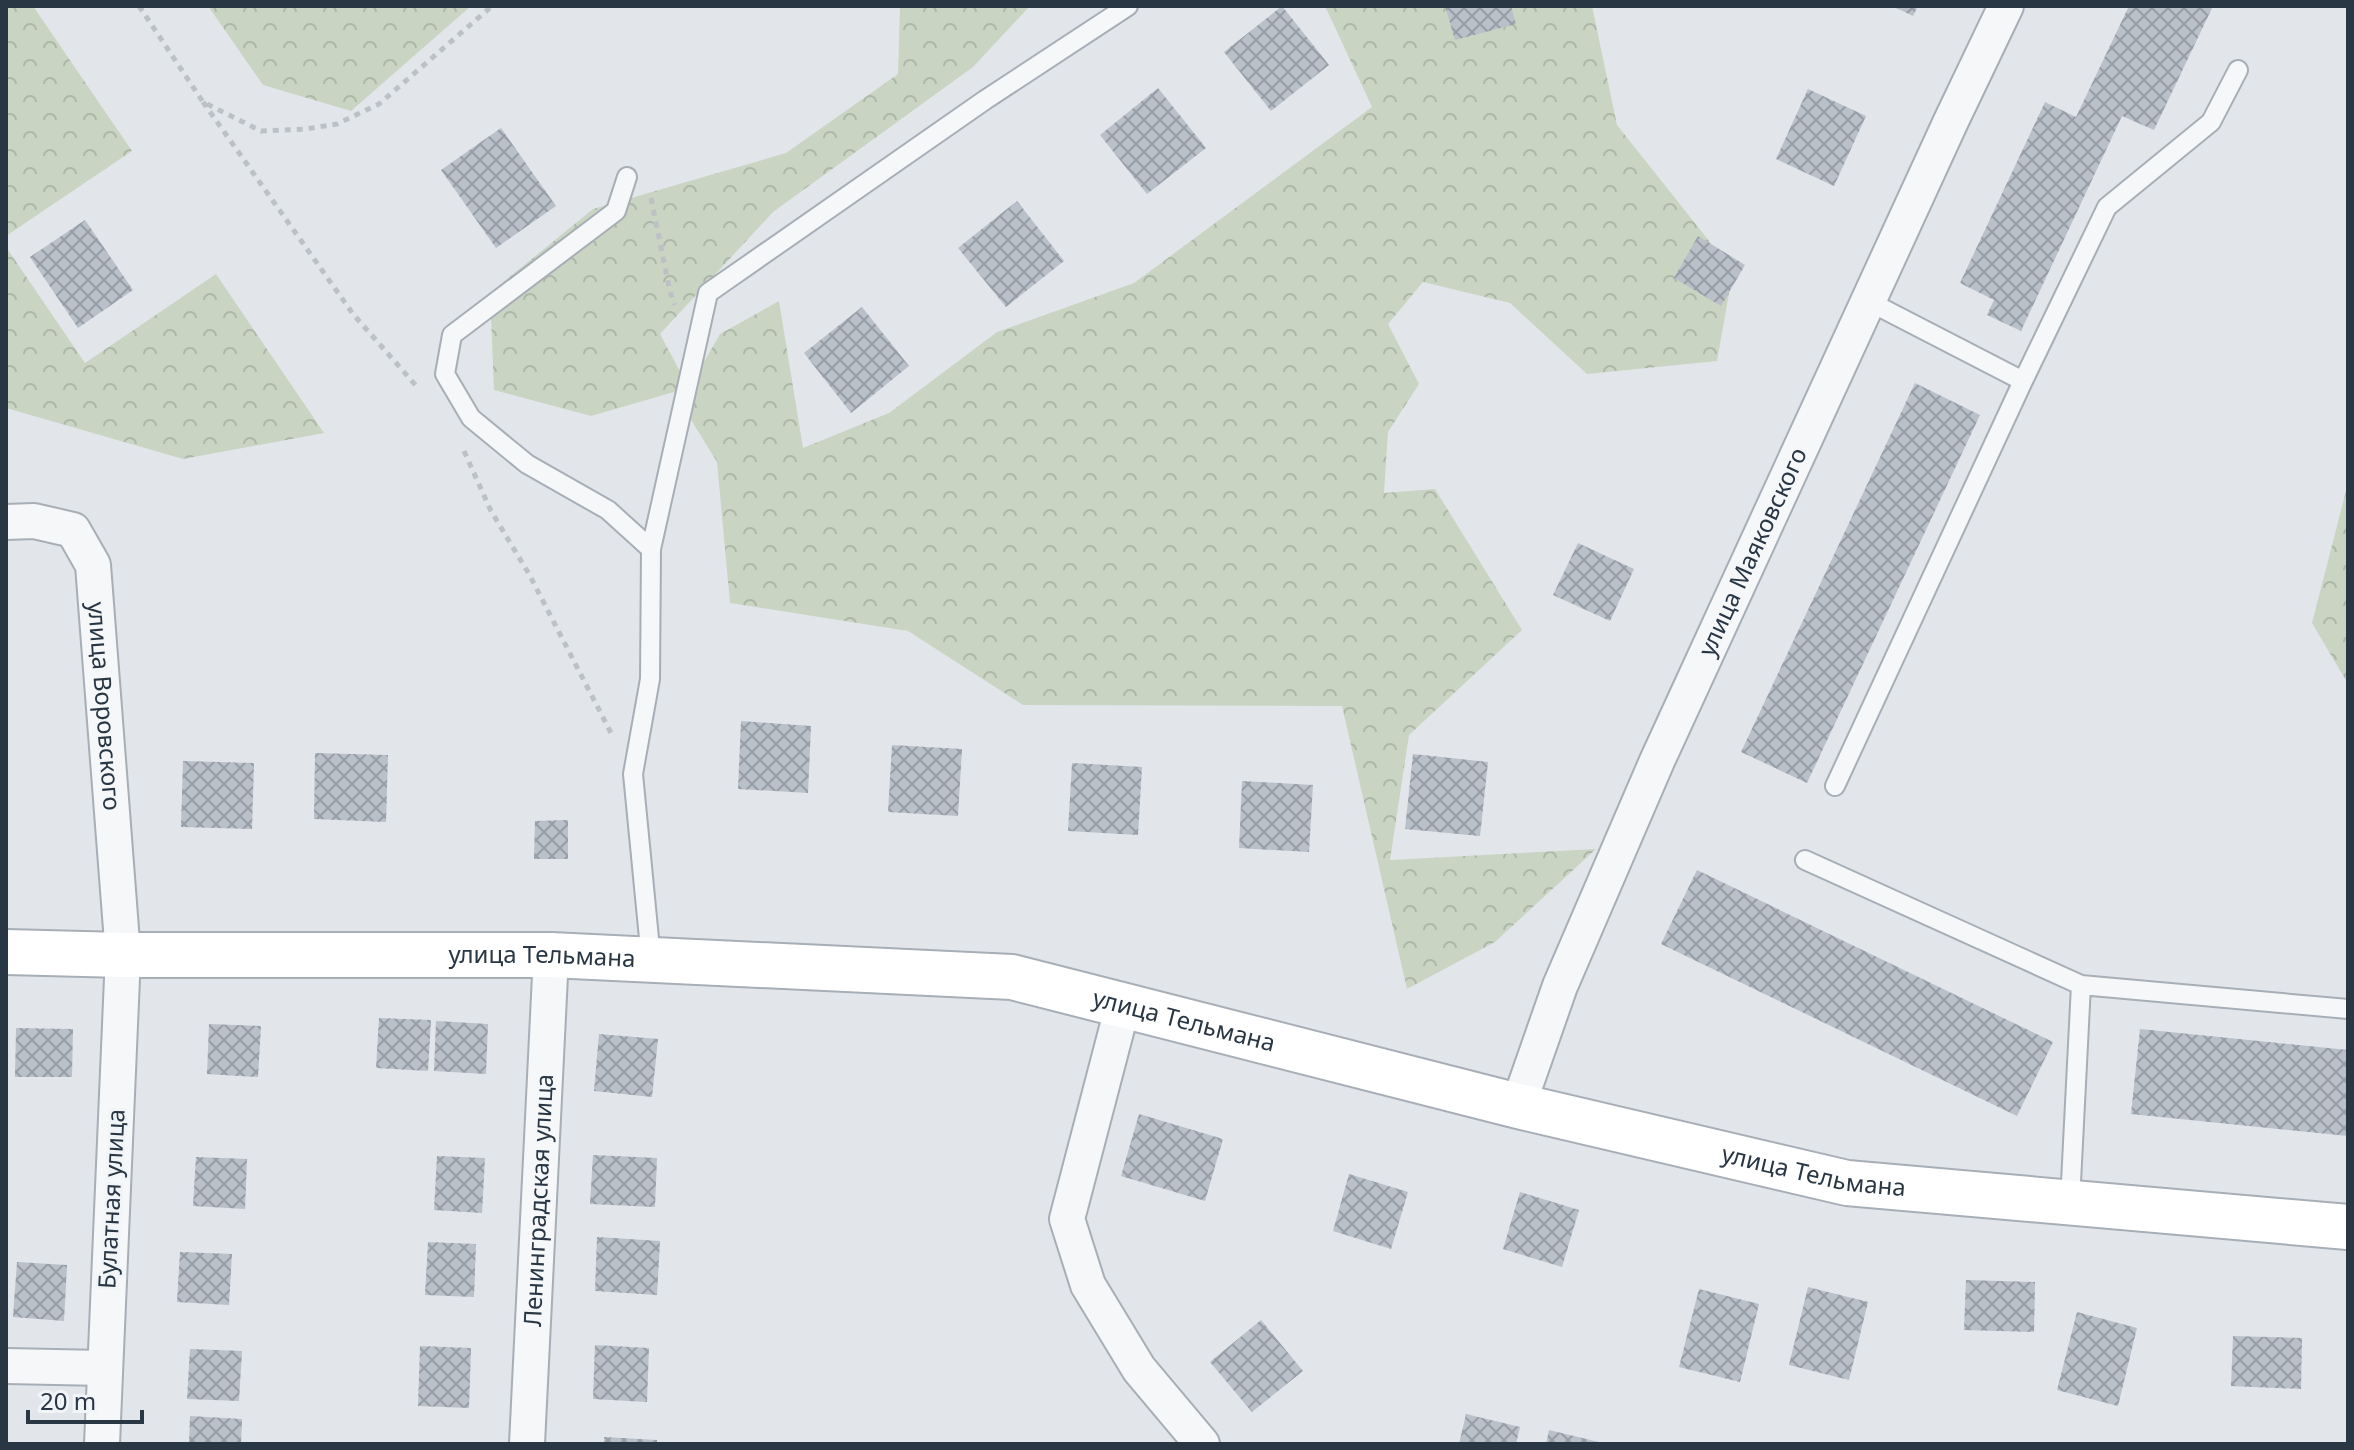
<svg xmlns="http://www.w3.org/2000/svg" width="2354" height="1450" viewBox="0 0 2354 1450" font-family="'Noto Sans',sans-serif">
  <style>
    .forest { fill: url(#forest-crowns) }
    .building { fill: url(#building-cross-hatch) }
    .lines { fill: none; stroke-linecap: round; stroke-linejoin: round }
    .lane-casing { stroke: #a7aeb6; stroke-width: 22 }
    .street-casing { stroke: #a7aeb6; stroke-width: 38 }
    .secondary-casing { stroke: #a7aeb6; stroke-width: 48 }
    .path { stroke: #bcc1c6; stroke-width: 5; stroke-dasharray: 6 6; stroke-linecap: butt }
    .lane { stroke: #f5f7f9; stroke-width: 18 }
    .street { stroke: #f5f7f9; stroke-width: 34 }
    .secondary { stroke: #fff; stroke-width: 44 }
    .labels { text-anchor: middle; stroke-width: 6; stroke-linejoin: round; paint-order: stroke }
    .street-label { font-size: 24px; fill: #293644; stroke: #f2f5f8 }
  </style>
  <defs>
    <pattern id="forest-crowns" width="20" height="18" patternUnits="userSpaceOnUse" patternTransform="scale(2)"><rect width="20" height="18" fill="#c9d5c2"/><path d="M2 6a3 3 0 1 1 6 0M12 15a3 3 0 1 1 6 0" fill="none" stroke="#adb7a8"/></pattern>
    <pattern id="building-cross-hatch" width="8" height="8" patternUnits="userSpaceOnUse" patternTransform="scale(2)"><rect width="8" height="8" fill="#b9c0c9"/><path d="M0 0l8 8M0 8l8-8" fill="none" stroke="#969da5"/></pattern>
  </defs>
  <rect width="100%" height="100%" fill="#e2e6eb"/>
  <path class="forest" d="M6,6H33L132,151L6,236Z
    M208,6H471L351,111L263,85Z
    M900,6H1030L973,67L773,212L660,334L689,388L720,334L779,301L803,448L889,413L997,332L1134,283L1372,107L1325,6H1592L1617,125L1733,271L1717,361L1587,374L1510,303L1423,282L1388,324L1419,384L1388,432L1384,493L1435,489L1522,630L1409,735L1390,860L1596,849L1495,942L1407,989L1342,706L1023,705L908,631L730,603L717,462L674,392L591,416L494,390L490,293L593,209L786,153L898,74Z
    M6,247L85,363L216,274L324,433L183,459L6,408Z
    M2348,483V684L2312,623Z"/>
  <path class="building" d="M1282,6L1329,65L1271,111L1224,52Z
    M1445,6H1511L1516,24L1455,40Z
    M1892,6H1918L1913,16Z
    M2129,6H2213L2154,130L2122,116L2021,331L1987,315L1994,300L1960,283L2045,102L2076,117Z
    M1158,88L1206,148L1147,194L1100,135Z
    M1808,89L1866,116L1834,186L1776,159Z
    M501,128L556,206L496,248L441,170Z
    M1017,201L1064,261L1006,307L958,248Z
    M85,220L133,290L78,328L30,257Z
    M1698,236L1745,265L1721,306L1674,278Z
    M862,307L909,366L851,413L804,353Z
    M1915,383L1980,415L1807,783L1741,752Z
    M1578,543L1634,569L1610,621L1553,595Z
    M741,721L811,726L808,793L738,789Z
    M892,745L962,749L958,816L888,812Z
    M315,753L388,755L386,822L314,819Z
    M1413,754L1488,762L1480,836L1405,829Z
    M183,761L254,763L252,829L181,827Z
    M1072,763L1142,767L1138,835L1068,831Z
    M1242,781L1313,785L1309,852L1239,848Z
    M568,820V859H534L535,821Z
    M1697,870L2053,1042L2017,1116L1661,944Z
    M379,1018L431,1020L428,1071L376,1068Z
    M436,1021L488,1024L486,1074L434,1071Z
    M209,1024L261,1026L258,1077L207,1074Z
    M16,1028L73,1029L72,1077H15Z
    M2140,1029L2348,1050V1136L2131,1114Z
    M599,1034L658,1039L652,1097L594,1091Z
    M1139,1114L1223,1139L1205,1201L1121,1176Z
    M593,1155L657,1158L655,1207L590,1204Z
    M437,1156L485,1158L482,1213L434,1210Z
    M196,1157L247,1159L245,1209L193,1206Z
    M1349,1174L1408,1192L1391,1249L1333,1231Z
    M1520,1192L1579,1210L1562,1267L1503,1249Z
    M597,1237L660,1241L657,1295L595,1291Z
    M428,1242L476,1244L474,1297L425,1295Z
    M180,1252L232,1254L229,1305L177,1302Z
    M17,1262L67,1265L64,1321L13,1317Z
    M1966,1280L2035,1282L2034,1332L1964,1330Z
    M1808,1287L1868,1302L1849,1380L1789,1365Z
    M1699,1289L1759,1304L1740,1382L1679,1367Z
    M2077,1312L2137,1328L2118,1406L2057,1390Z
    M1261,1320L1303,1371L1252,1412L1210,1362Z
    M2233,1336L2302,1338L2301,1389L2231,1386Z
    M595,1345L649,1348L647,1402L593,1399Z
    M420,1346L471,1348L469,1408L418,1406Z
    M190,1349L242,1351L239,1401L187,1399Z
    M1466,1414L1520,1427L1516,1444H1459Z
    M190,1416L242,1419L241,1444H189Z
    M1549,1430L1603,1443V1444H1546Z
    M604,1437L657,1440V1444H604Z"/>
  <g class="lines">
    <defs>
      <path id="lane" d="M627,177L616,211L452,335L445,374L471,418L527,464L608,510L651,549
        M1868,301L2023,381
        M1835,786L2023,381L2107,207L2211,122L2238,70
        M1805,860L2081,985L2348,1009
        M651,959L633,774L650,679L651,549L708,293L985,100L1128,6
        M2070,1202L2081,985"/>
      <g id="street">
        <path id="s1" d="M6,522L34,521L73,530L93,565L123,955L102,1444"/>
        <path d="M1123,1005L1067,1219L1088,1285L1139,1369L1202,1444"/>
        <path id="s2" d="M1518,1106L1560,986L1657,761L1951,121L2006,6"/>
        <path d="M6,1366L104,1368"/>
        <path id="s3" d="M527,1444L551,955"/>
      </g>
      <g id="secondary">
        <path id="s4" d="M6,952L123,955H551L1012,977L1518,1106L1847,1183L2348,1227"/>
      </g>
    </defs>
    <use href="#lane" class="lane-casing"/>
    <use href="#street" class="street-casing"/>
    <use href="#secondary" class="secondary-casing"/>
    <path class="path" d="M139,6L203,102L261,131L306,129L337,124L379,104L492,6
      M203,102L353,314L419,389
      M651,198L670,292L675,305
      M464,451L491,511L529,574L611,733"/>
    <use href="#lane" class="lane"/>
    <use href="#street" class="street"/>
    <use href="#secondary" class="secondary"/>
  </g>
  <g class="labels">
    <g class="street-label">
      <text dy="8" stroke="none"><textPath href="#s2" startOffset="602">улица Маяковского</textPath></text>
      <text dy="8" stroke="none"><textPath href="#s1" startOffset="250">улица Воровского</textPath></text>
      <text dy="8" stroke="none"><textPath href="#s4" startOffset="536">улица Тельмана</textPath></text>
      <text dy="8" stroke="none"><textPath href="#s4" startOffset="1184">улица Тельмана</textPath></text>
      <text dy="8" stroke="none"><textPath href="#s4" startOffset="1832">улица Тельмана</textPath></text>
      <text transform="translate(112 1199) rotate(-87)" y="8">Булатная улица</text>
      <text dy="8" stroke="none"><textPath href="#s3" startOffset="244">Ленинградская улица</textPath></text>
    </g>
  </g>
  <rect width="2354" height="1450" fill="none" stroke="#293644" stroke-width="16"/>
  <path d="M28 1410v12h114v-12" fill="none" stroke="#293644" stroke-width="4"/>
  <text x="40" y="1410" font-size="24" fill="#293644" stroke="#f2f5f8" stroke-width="6" paint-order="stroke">20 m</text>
</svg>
